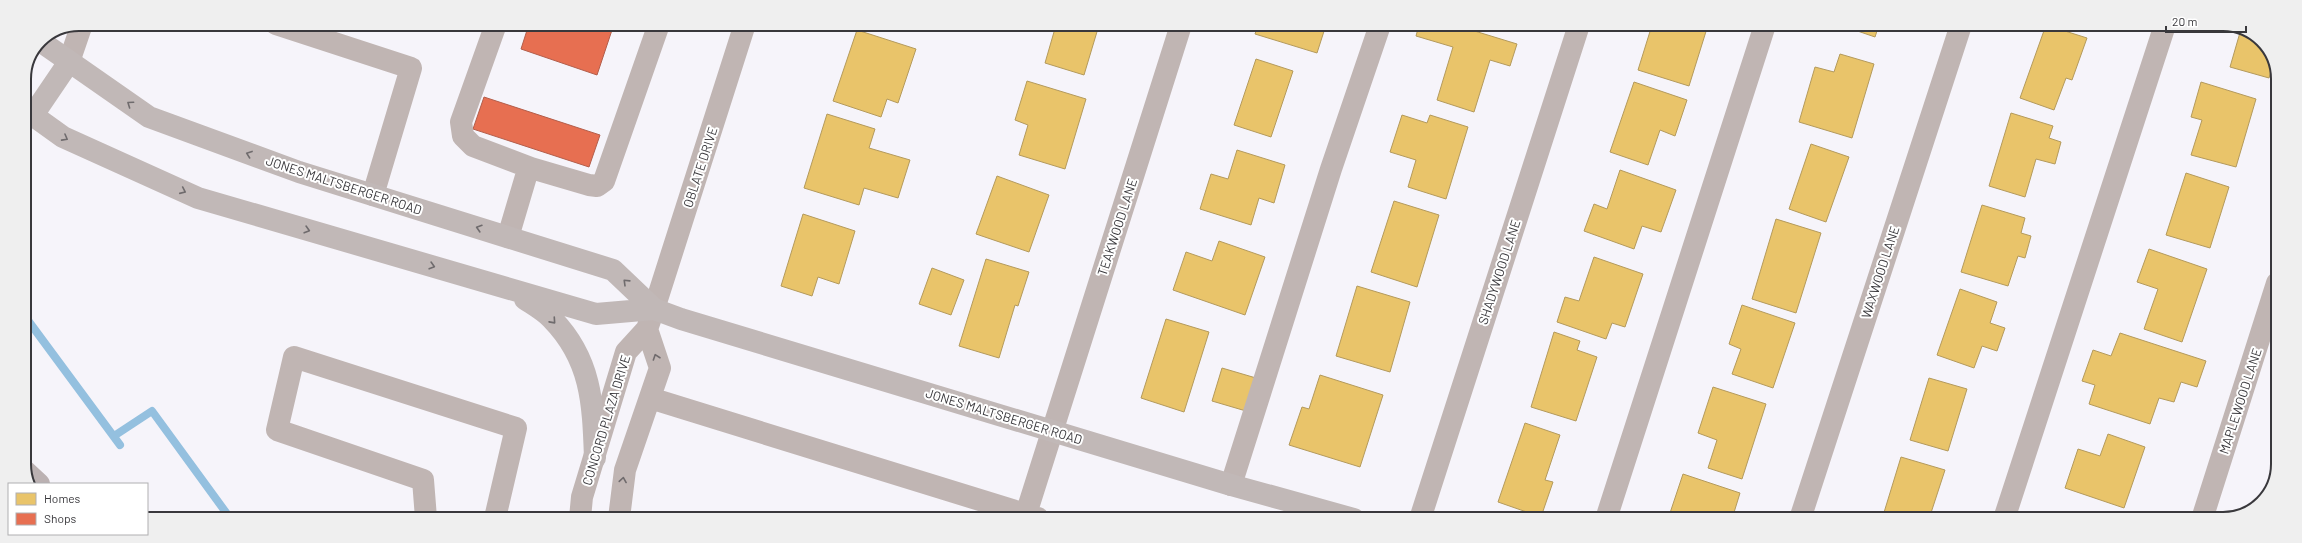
<svg xmlns="http://www.w3.org/2000/svg" width="2302" height="543" viewBox="0 0 2302 543" font-family="Barlow,sans-serif">
  <style>
    .homes { fill: #e9c46a; stroke: #b49a5c }
    .shops { fill: #e76f51; stroke: #b35e4b }
    .lines { fill: none; stroke-linecap: round; stroke-linejoin: round }
    .stream { stroke: #94c0df; stroke-width: 8 }
    .minor { stroke: #c0b5b3; stroke-width: 22 }
    .major { stroke: #c1b8b7; stroke-width: 22 }
    .highway { stroke: #bbb1b2; stroke-width: 22 }
    .oneway { stroke: #6f6b6d }
    .oneway2 { stroke: #6f6a6c }
    .labels { text-anchor: middle; stroke-width: 4; stroke-linejoin: round; paint-order: stroke }
    .street-label { font-size: 13px; fill: #39383c; stroke: #fff }
    .rim { fill: none; stroke: #39383c; stroke-width: 2 }
  </style>
  <rect width="100%" height="100%" fill="#f6f4fa"/>
  <path class="homes" d="M1056,25H1099L1084,75L1045,63Z
    M1258,25H1326L1317,53L1255,34Z
    M1419,25H1455L1517,44L1510,66L1490,60L1474,112L1437,100L1453,47L1416,36Z
    M1652,25H1708L1689,86L1638,70Z
    M1840,25H1879L1875,37Z
    M2046,25L2087,38L2072,80L2066,78L2054,110L2020,98Z
    M2241,29L2264,43L2273,64L2269,78L2230,67Z
    M857,30L916,49L898,103L887,99L881,117L833,101Z
    M1840,54L1874,64L1852,138L1799,122L1815,67L1834,72Z
    M1256,59L1293,71L1271,137L1234,125Z
    M1027,81L1086,99L1065,169L1019,155L1028,125L1015,120Z
    M1634,82L1687,100L1675,136L1660,130L1648,165L1610,152Z
    M2201,82L2256,99L2236,167L2191,155L2202,120L2191,117Z
    M2011,113L2053,126L2049,138L2061,142L2055,164L2036,159L2025,197L1989,186Z
    M827,114L875,129L869,148L910,160L898,198L864,188L859,205L804,188Z
    M1402,115L1427,123L1430,115L1468,127L1446,199L1408,187L1416,160L1390,152Z
    M1811,144L1849,157L1826,222L1789,209Z
    M1237,150L1285,165L1274,203L1259,198L1251,225L1200,209L1211,174L1228,179Z
    M1620,170L1676,190L1661,232L1642,226L1634,249L1584,231L1594,204L1607,209Z
    M2186,173L2229,187L2210,248L2166,235Z
    M997,176L1049,195L1029,252L976,234Z
    M1394,201L1439,215L1417,287L1371,272Z
    M1982,205L2025,218L2021,233L2031,236L2025,258L2018,256L2008,286L1961,272Z
    M803,214L855,231L839,284L818,277L812,296L781,286Z
    M1776,219L1821,233L1796,313L1752,299Z
    M1219,241L1265,257L1245,315L1173,290L1186,252L1212,261Z
    M2149,249L2207,269L2182,342L2144,329L2158,289L2137,282Z
    M1594,257L1643,274L1625,327L1612,323L1606,339L1557,322L1565,297L1579,301Z
    M986,259L1029,272L1018,306L1015,305L999,358L959,346Z
    M932,268L964,280L951,315L919,304Z
    M1357,286L1410,302L1390,372L1336,356Z
    M1960,289L1997,302L1990,323L2005,328L1997,351L1982,346L1974,368L1937,355Z
    M1742,305L1795,323L1773,388L1732,374L1741,349L1729,344Z
    M1166,319L1209,332L1184,412L1141,398Z
    M1554,332L1580,341L1577,350L1597,357L1576,421L1531,407Z
    M2120,333L2206,361L2197,387L2181,382L2174,402L2159,398L2150,424L2089,404L2095,385L2082,381L2093,350L2111,356Z
    M1222,368L1256,378L1246,411L1212,401Z
    M1320,375L1383,395L1360,467L1289,445L1302,407L1309,409Z
    M1929,378L1967,389L1948,451L1910,440Z
    M1713,387L1766,404L1742,479L1708,468L1717,440L1698,433Z
    M1525,423L1560,435L1545,480L1553,482L1541,517L1498,502Z
    M2108,434L2145,447L2124,508L2065,488L2078,449L2100,456Z
    M1901,457L1945,470L1929,519H1882Z
    M1683,474L1740,493L1732,519H1668Z"/>
  <path class="shops" d="M529,24H614L597,75L521,49Z
    M484,97L600,135L589,167L473,129Z"/>
  <g class="lines">
    <path class="stream" d="M24,315L120,445
      M114,436L152,411L230,518"/>
    <path class="minor" d="M276,24L411,68L373,195
      M496,24L461,122L463,136L473,146L531,168
      M69,62L82,24
      M508,237L527,173L531,168L589,185L597,186L604,181L659,24
      M650,398L1038,518
      M1231,485L1331,169L1380,25
      M1026,514L1181,25
      M426,518L423,480L277,430L294,357L516,428L495,518
      M580,518L582,497L626,352L647,329L654,309L745,24
      M619,518L625,470L660,368L647,329
      M1420,519L1579,25
      M1606,519L1765,25
      M1800,519L1961,25
      M2004,519L2165,25
      M2202,519L2277,283"/>
    <path class="major" d="M40,41L149,117L299,172L613,270L654,309L681,319L1231,485L1354,519
      M24,109L63,137L198,198L596,314L654,309
      M33,115L69,62
      M525,299C534,305 545,311 552,319C592,360 593,404 595,458"/>
    <path class="highway" d="M25,471L39,484"/>
  </g>
  <defs><path id="oneway-chevron" d="M-2-3.5L2.5 0L-2 3.5" fill="none" stroke-width="1.6" stroke-linecap="round" stroke-linejoin="round"/></defs>
  <g class="oneway">
    <use href="#oneway-chevron" transform="translate(130 104) rotate(-145)"/>
    <use href="#oneway-chevron" transform="translate(65 138) rotate(29)"/>
    <use href="#oneway-chevron" transform="translate(249 154) rotate(-160)"/>
    <use href="#oneway-chevron" transform="translate(183 191) rotate(24)"/>
    <use href="#oneway-chevron" transform="translate(479 228) rotate(-163)"/>
    <use href="#oneway-chevron" transform="translate(307 230) rotate(16)"/>
    <use href="#oneway-chevron" transform="translate(432 266) rotate(16)"/>
    <use href="#oneway-chevron" transform="translate(626 282) rotate(-136)"/>
    <use href="#oneway-chevron" transform="translate(553 321) rotate(48)"/>
  </g>
  <g class="oneway2">
    <use href="#oneway-chevron" transform="translate(656 357) rotate(-109)"/>
    <use href="#oneway-chevron" transform="translate(623 480) rotate(-81)"/>
  </g>
  <g class="labels">
    <g class="street-label">
      <text transform="translate(700 167) rotate(-72)" y="5">OBLATE DRIVE</text>
      <text transform="translate(344 185) rotate(18)" y="5">JONES MALTSBERGER ROAD</text>
      <text transform="translate(1117 227) rotate(-72)" y="5">TEAKWOOD LANE</text>
      <text transform="translate(1499 272) rotate(-72)" y="5">SHADYWOOD LANE</text>
      <text transform="translate(1880 272) rotate(-72)" y="5">WAXWOOD LANE</text>
      <text transform="translate(2240 401) rotate(-72)" y="5">MAPLEWOOD LANE</text>
      <text transform="translate(1004 416) rotate(17)" y="5">JONES MALTSBERGER ROAD</text>
      <text transform="translate(606 420) rotate(-73)" y="5">CONCORD PLAZA DRIVE</text>
    </g>
  </g>
  <path d="M0 0H2302V543H0ZM79 31H2223A48 48 0 0 1 2271 79V464A48 48 0 0 1 2223 512H79A48 48 0 0 1 31 464V79A48 48 0 0 1 79 31Z" fill="#efefef" fill-rule="evenodd"/>
  <path class="rim" d="M79 31H2223A48 48 0 0 1 2271 79V464A48 48 0 0 1 2223 512H79A48 48 0 0 1 31 464V79A48 48 0 0 1 79 31Z"/>
  <rect x="8" y="483" width="140" height="52" fill="#ffffff" stroke="#b0afb1"/>
  <rect x="16" y="493" width="20" height="12" fill="#e9c46a" stroke="#b0afb1"/>
  <text x="44" y="503" font-size="12" fill="#39383c">Homes</text>
  <rect x="16" y="513" width="20" height="12" fill="#e76f51" stroke="#b0afb1"/>
  <text x="44" y="523" font-size="12" fill="#39383c">Shops</text>
  <path d="M2166 26v6h80v-6" fill="none" stroke="#39383c" stroke-width="2"/>
  <text x="2172" y="26" font-size="12" fill="#39383c" stroke="#ffffff" stroke-width="3" paint-order="stroke">20 m</text>
</svg>
